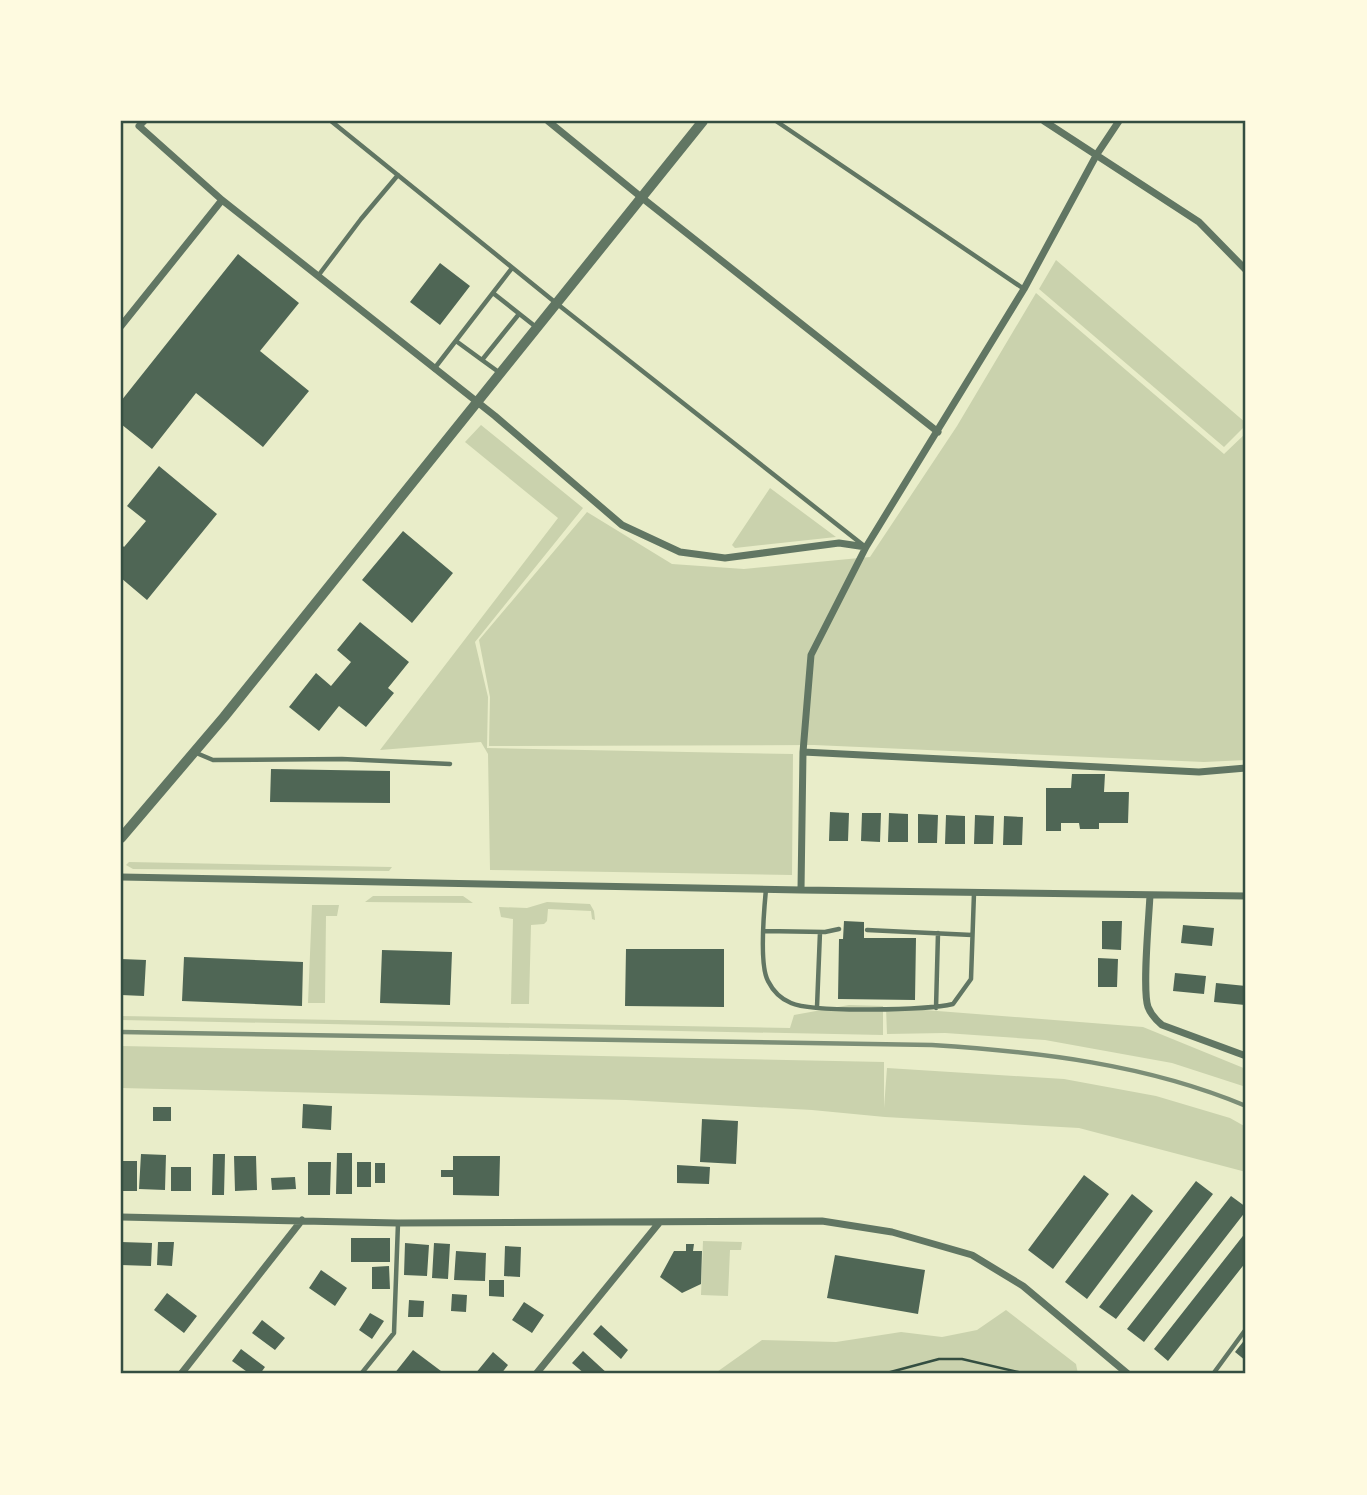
<svg xmlns="http://www.w3.org/2000/svg" width="1367" height="1495" viewBox="0 0 1367 1495" font-family="Karla,sans-serif">
  <style>
    .green { fill: #cad2ad }
    .building { fill: #4f6655 }
    .lines { fill: none; stroke-linecap: round; stroke-linejoin: round }
    .path { stroke: #344e41; stroke-width: 2.5 }
    .service { stroke: #617663; stroke-width: 4.5 }
    .minor { stroke: #617663; stroke-width: 7 }
    .tertiary { stroke: #617663; stroke-width: 10 }
    .rail { stroke: #7c8e77; stroke-width: 4.5 }
    .neatline { fill: none; stroke: #344e41; stroke-width: 2.5 }
  </style>
  <rect width="100%" height="100%" fill="#e9edc9"/>
  <path class="green" d="M1056,260L1246,423V425L1224,447L1039,289Z
    M1036,293L1224,454L1246,433V760L1204,762L814,745L489,746L490,697L479,640L587,512L672,564L744,569L870,557L957,426Z
    M481,425L583,508L475,642L488,697L487,748L793,754L792,875L490,870L488,754L481,742L380,750L558,518L465,442Z
    M770,488L836,537L735,548L732,545Z
    M129,862L392,867L389,871L133,869L126,865Z
    M373,896H463L473,903L365,902Z
    M547,902L590,904L594,911L595,920L592,919L591,911L548,909L547,921L544,924L531,925L529,1004H511L513,919L501,917L499,907L527,908Z
    M312,905H339L337,916H326L325,1003H308Z
    M849,1005L883,1006V1035L121,1020V1016L790,1028L794,1015Z
    M886,1007L1143,1027L1246,1069V1087L1172,1063L1045,1040L945,1033L887,1034Z
    M121,1046L884,1062V1108L887,1068L1064,1079L1156,1096L1230,1118L1246,1127V1172L1079,1128L885,1117L812,1110L626,1100L121,1088Z
    M703,1241L742,1242L741,1250H730L728,1296L701,1295Z
    M1006,1310L1076,1364L1078,1374H714L762,1340L836,1342L901,1332L942,1337L977,1330Z"/>
  <path class="building" d="M238,254L299,303L260,351L309,391L263,447L196,393L152,449L121,424V401Z
    M440,263L470,286L440,325L410,302Z
    M159,466L217,514L147,600L121,578V544L124,547L146,521L127,506Z
    M403,531L453,573L412,623L362,580Z
    M360,622L409,662L388,688L394,693L366,727L339,706L319,731L289,707L316,673L331,686L351,662L337,650Z
    M271,769L390,771V803L270,802Z
    M1072,774H1105L1104,792H1129L1128,823H1099V829H1080L1079,823H1061V831H1046V788H1071Z
    M830,812L849,813L848,841H829Z
    M862,813H881L880,842L861,841Z
    M889,813L908,814V842H888Z
    M918,814L938,815L937,843H918Z
    M946,815L965,816V844H945Z
    M975,815L994,816L993,844H974Z
    M1004,816L1023,817L1022,845H1003Z
    M844,921L864,922V938H916L915,1000L838,999L839,939H843Z
    M1102,921H1122L1121,950L1102,949Z
    M1183,925L1214,928L1212,946L1181,943Z
    M626,949H724V1007L625,1006Z
    M382,950L452,952L450,1005L380,1003Z
    M184,957L303,962L302,1006L182,1001Z
    M1098,958L1118,959L1117,987H1098Z
    M121,959L146,960L144,996L121,995Z
    M1175,973L1206,976L1204,994L1173,991Z
    M1216,983L1246,986L1245,1005L1214,1002Z
    M303,1104L332,1106L331,1130L302,1128Z
    M153,1107H171V1121H153Z
    M702,1119L738,1121L736,1164L700,1162Z
    M337,1153H352V1194H336Z
    M141,1154L166,1155L165,1190L139,1189Z
    M213,1154H225L224,1195H212Z
    M234,1156H256L257,1190L235,1191Z
    M453,1156H500L499,1196L453,1195V1177H441V1170H453Z
    M121,1161H137V1191H121Z
    M308,1162H331L330,1195H308Z
    M357,1162H371V1187H357Z
    M375,1163H385V1183H375Z
    M677,1165L710,1167L709,1184L677,1183Z
    M171,1167H191V1191H171Z
    M1084,1175L1109,1194L1053,1269L1028,1250Z
    M295,1177L296,1189L272,1190L271,1178Z
    M1196,1181L1213,1194L1116,1319L1099,1307Z
    M1132,1194L1153,1211L1087,1299L1065,1282Z
    M1231,1196L1246,1207V1211L1144,1342L1127,1329Z
    M1246,1232V1262L1168,1361L1154,1349Z
    M351,1238H390V1262H351Z
    M121,1242L152,1243L151,1266L121,1265Z
    M158,1242H174L172,1266L157,1265Z
    M405,1243L429,1245L427,1276L404,1275Z
    M434,1243L450,1244L448,1279L432,1278Z
    M686,1244H694L693,1251H702L701,1284L682,1293L660,1277L674,1251H686Z
    M505,1246L521,1247L520,1277L504,1276Z
    M456,1251L486,1253L485,1281L454,1280Z
    M835,1255L925,1270L918,1314L827,1298Z
    M389,1266L390,1289H372V1267Z
    M321,1270L347,1288L335,1306L309,1288Z
    M489,1280H504V1297L489,1296Z
    M167,1293L197,1316L184,1333L154,1310Z
    M452,1294L467,1295L466,1312L451,1311Z
    M409,1300L424,1301L423,1317H408Z
    M524,1302L544,1315L532,1333L512,1320Z
    M370,1313L384,1321L372,1339L359,1330Z
    M262,1320L285,1338L275,1350L252,1333Z
    M601,1325L628,1350L621,1359L593,1334Z
    M1246,1338V1361L1235,1352Z
    M241,1349L265,1367L260,1374H250L232,1361Z
    M413,1350L445,1374H394Z
    M583,1351L608,1374H585L572,1363Z
    M493,1352L508,1365L501,1374H475Z"/>
  <g class="lines">
    <path class="path" d="M883,1374L939,1359H962L1027,1374"/>
    <path class="service" d="M331,121L556,303L863,545
      M776,121L1024,289
      M318,276L361,219L398,175
      M493,293L536,327
      M456,341L482,360
      M434,369L512,268
      M500,373L482,360L519,314
      M194,752L213,760L342,759L450,764
      M766,889C764,910 759,965 768,981C773,991 781,999 791,1003C813,1013 928,1010 953,1004L971,979L974,893
      M867,930L972,935
      M764,931L825,932L839,929
      M817,1007L820,932
      M936,1008L938,933
      M361,1374L394,1333L398,1223
      M1213,1374L1246,1329"/>
    <path class="minor" d="M144,121L139,126L222,200L495,416L622,525L680,552L725,558L839,543L866,547
      M548,121L641,197L938,432
      M1044,121L1199,222L1246,270
      M121,326L222,200
      M803,752L1199,772L1246,768
      M121,877L801,890L1246,896
      M801,890L803,752L811,655L866,547L1024,289L1097,154L1119,121
      M1150,895C1149,917 1142,990 1148,1007C1151,1015 1156,1020 1162,1025L1246,1056
      M121,1217L398,1223L822,1221L892,1232L972,1255L1023,1286L1128,1374
      M181,1374L302,1220
      M536,1374L659,1223"/>
    <path class="tertiary" d="M121,838L224,717L703,121"/>
    <path class="rail" d="M121,1032L932,1045C1039,1052 1146,1064 1246,1106"/>
  </g>
  <rect width="1367" height="1495" fill="none" stroke="#fefae0" stroke-width="245"/>
  <rect x="122" y="122" width="1122" height="1250" class="neatline"/>
</svg>
